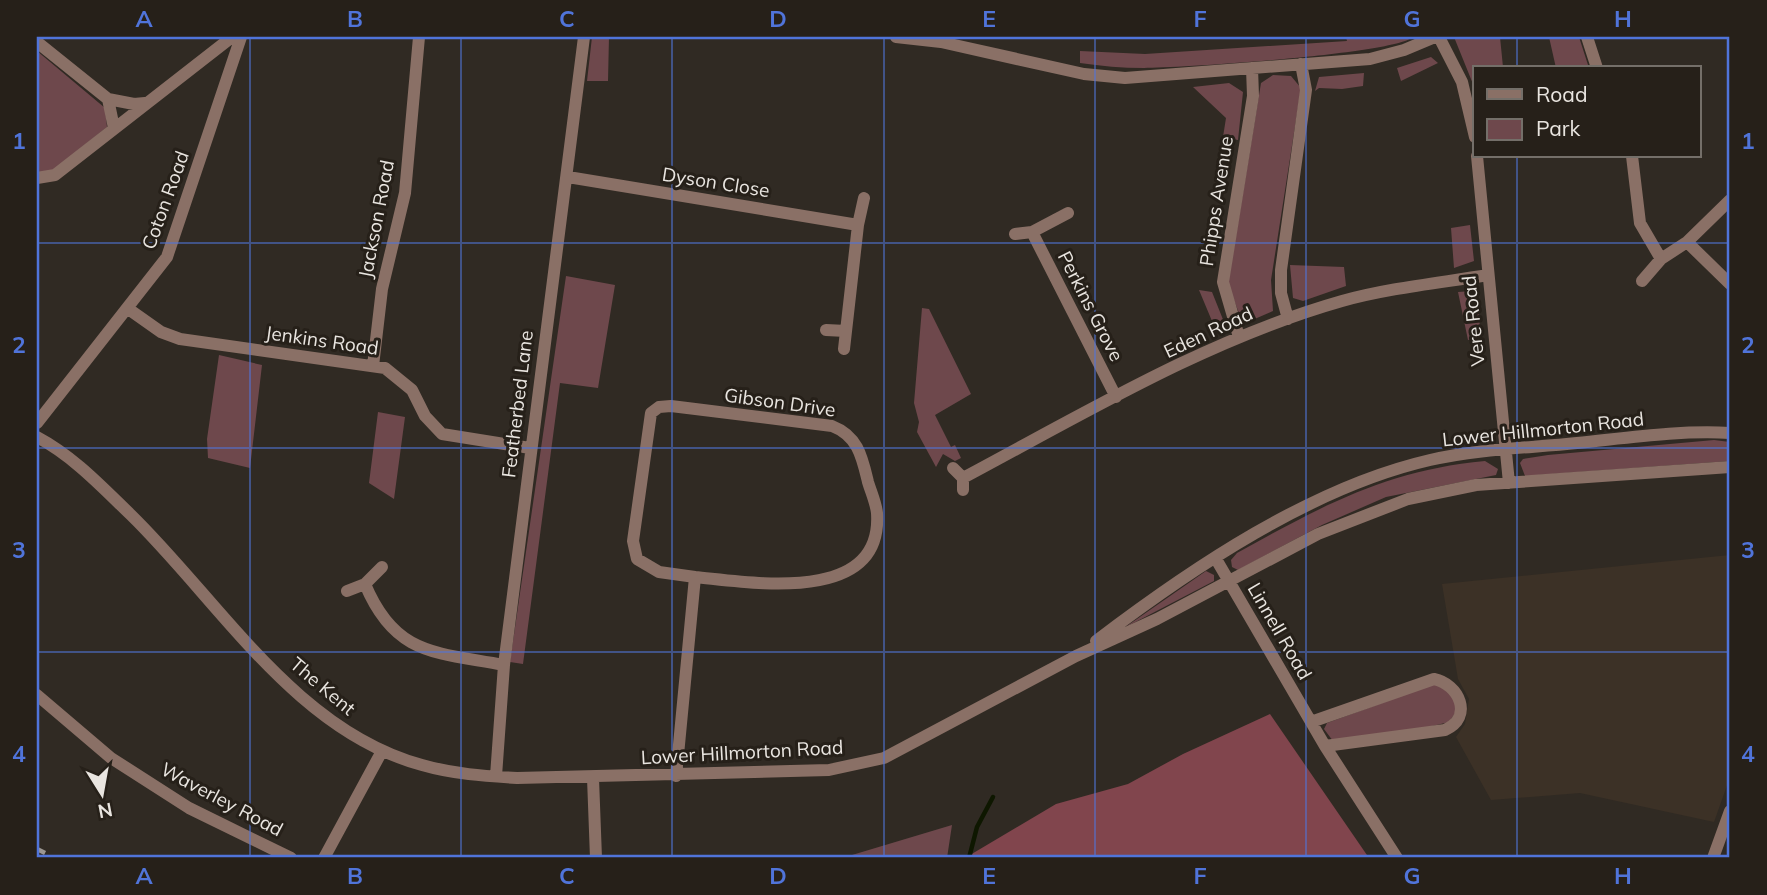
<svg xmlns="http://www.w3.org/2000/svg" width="1767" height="895" viewBox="0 0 1767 895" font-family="Mulish,sans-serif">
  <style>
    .built { fill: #3c3126 }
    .green { fill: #6e484c }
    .forest { fill: #81454d }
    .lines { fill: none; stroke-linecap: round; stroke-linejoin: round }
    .stream { stroke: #0e1700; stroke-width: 4.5 }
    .minor { stroke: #8a7066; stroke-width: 12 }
    .rail { stroke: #9c9792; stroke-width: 4.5; stroke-dasharray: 9 9; stroke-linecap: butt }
    .grid { fill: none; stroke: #5074da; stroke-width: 2; stroke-opacity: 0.55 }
    .labels { text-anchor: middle; stroke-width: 6; stroke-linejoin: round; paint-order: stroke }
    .street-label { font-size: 19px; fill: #e9e5e0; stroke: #262019 }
    .neatline { fill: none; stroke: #5074da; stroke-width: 2.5 }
    .grid-label { font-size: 23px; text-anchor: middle; font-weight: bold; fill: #5074da }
  </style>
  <rect width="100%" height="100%" fill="#302a23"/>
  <path class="built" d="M1730,555V777L1714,822L1580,793L1491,800L1456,737L1465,724L1469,699L1458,679L1442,584Z"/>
  <path class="green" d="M592,37H609L608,81H587Z
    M1346,37H1413C1394,54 1182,68 1144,68C1122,68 1101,66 1080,63V51L1145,54L1347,41Z
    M1454,37H1500L1503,67L1475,68V89Z
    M1549,37H1579L1589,68H1556Z
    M37,51L105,108L107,127L51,172L37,175Z
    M1431,57L1438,63L1401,81L1397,68Z
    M1364,73L1363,86L1342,89L1319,88L1315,91L1319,77Z
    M1273,75L1291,76L1301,88L1271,280L1273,311L1243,324L1228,284L1261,83Z
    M1229,83L1243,92L1238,140L1223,137L1226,118L1193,87Z
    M1470,225L1474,261L1454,268L1451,228Z
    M1290,265L1344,267L1346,286L1303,301L1293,298Z
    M566,276L615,285L598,388L560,383L523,664L510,662Z
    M1199,290L1212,292L1224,322L1217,333Z
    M1472,291L1477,296L1481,338L1468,340L1458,292Z
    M922,308L929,309L971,394L935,415L951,447L955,445L961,458L955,461L943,454L936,467L917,432L919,422L914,403Z
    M219,355L262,365L250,468L208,458L207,439Z
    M378,412L405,417L394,499L369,483Z
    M1714,440L1730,442V461L1525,476L1520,463L1523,459L1548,455Z
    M1485,461L1498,469L1496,475L1386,497L1322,525L1238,570L1232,567L1231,560L1237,553C1322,506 1387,470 1485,461Z
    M1206,571L1214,575V581L1124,628Z
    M1434,684L1448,689L1458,709L1449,722L1404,733L1333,741L1324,729L1327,723Z
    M952,825L947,858H841H842Z"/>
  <path class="forest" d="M1270,714L1369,858H969L970,855L1056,804L1128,784L1183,754Z"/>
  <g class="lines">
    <path class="stream" d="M969,858L977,827L993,797"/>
    <path class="minor" d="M896,37L941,42L1084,74L1125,78L1370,59L1404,50L1435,37
      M1439,37L1462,82L1475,137
      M1587,37L1597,68
      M37,42L108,99L114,128
      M108,99L134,104L145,103
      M1477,156L1509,483
      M1632,156L1640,223L1661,259
      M568,177L858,225L844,349
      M37,178L55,175L232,37
      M858,225L864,198
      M1032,232L1116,397
      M1015,234L1032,232L1068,213
      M1687,242L1730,284
      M1642,281L1661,259L1687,242L1730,200
      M127,308L161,332L180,339L385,368L412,390L425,416L442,434L530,448
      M1288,319L1281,293V270L1306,90L1301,64
      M826,330L846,331
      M1239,337L1223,282L1253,96L1252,68
      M373,366L382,289L405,193L419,37
      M37,423L167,257L241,37
      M37,437C73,456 102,487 131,515C220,602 296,731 422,765C453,774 484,776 517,778L829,770L884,758L1076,656L1157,619L1318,534L1408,499L1476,485L1730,467
      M953,468L963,478V490
      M963,478C1085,413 1208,339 1342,301C1389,288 1439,283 1488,275
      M1216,559L1325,746L1397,858
      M365,584C395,656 436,652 504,665
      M347,591L365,584L382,567
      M1096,641C1192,568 1312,487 1430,460C1477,449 1528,448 1577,443C1627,438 1680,430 1730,433
      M37,695L111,758L189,808L291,858
      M1311,722L1434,679C1459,684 1474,717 1445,730L1325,746
      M496,776L504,665L584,37
      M676,776L695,577L659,572L637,559L633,541L651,413L659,407L671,406L832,426C858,436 862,457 868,482C871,492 876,503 877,513C883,606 749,582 695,577
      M593,778L596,858
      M324,858L382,751
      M1713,858L1730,811"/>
    <path class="rail" d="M37,849L55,858"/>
  </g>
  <path class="grid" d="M250,37V858M461,37V858M672,37V858M884,37V858M1095,37V858M1306,37V858M1517,37V68M1517,156V858M37,243H1730M37,448H1730M37,652H1730"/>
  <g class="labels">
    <g class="street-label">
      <text transform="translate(716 182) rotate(9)" y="7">Dyson Close</text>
      <text transform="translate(165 200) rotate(-70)" y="7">Coton Road</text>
      <text transform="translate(1216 201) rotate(-81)" y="7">Phipps Avenue</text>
      <text transform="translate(376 219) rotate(-79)" y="7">Jackson Road</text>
      <text transform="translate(1091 306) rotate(63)" y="7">Perkins Grove</text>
      <text transform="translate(1473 321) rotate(-96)" y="7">Vere Road</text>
      <text transform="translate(1208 332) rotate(-25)" y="7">Eden Road</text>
      <text transform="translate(322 340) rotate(8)" y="7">Jenkins Road</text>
      <text transform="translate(780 402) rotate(8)" y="7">Gibson Drive</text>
      <text transform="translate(517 404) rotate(-83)" y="7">Featherbed Lane</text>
      <text transform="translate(1543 429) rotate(-6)" y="7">Lower Hillmorton Road</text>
      <text transform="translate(1280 631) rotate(60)" y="7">Linnell Road</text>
      <text transform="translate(323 686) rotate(40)" y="7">The Kent</text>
      <text transform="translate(742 752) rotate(-3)" y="7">Lower Hillmorton Road</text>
      <text transform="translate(222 799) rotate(28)" y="7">Waverley Road</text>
    </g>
  </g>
  <rect width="1767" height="895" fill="none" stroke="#262019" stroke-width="77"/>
  <rect x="1473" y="66" width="228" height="91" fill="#262019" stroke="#746f69" stroke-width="2"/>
  <rect x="1487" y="89" width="35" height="10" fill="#8a7066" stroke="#746f69" stroke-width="2"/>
  <text x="1536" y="102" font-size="21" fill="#e9e5e0">Road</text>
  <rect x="1487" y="119" width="35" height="21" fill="#6e484c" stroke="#746f69" stroke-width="2"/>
  <text x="1536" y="136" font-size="21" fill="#e9e5e0">Park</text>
  <g transform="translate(102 794) rotate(169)" stroke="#262019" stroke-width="5" paint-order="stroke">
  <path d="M0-5L12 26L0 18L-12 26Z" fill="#e9e5e0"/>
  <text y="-10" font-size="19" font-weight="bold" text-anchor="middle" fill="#e9e5e0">N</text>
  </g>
  <rect x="38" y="38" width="1690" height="818" class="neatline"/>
  <g class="grid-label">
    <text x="144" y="27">A</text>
    <text x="355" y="27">B</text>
    <text x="567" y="27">C</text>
    <text x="778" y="27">D</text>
    <text x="989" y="27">E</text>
    <text x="1200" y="27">F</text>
    <text x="1412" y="27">G</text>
    <text x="1623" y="27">H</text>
    <text x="19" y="149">1</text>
    <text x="1748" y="149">1</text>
    <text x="19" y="353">2</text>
    <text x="1748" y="353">2</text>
    <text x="19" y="558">3</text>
    <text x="1748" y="558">3</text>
    <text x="19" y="762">4</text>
    <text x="1748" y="762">4</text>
    <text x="144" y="884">A</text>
    <text x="355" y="884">B</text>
    <text x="567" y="884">C</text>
    <text x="778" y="884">D</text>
    <text x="989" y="884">E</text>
    <text x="1200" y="884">F</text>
    <text x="1412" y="884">G</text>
    <text x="1623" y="884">H</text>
  </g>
</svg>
